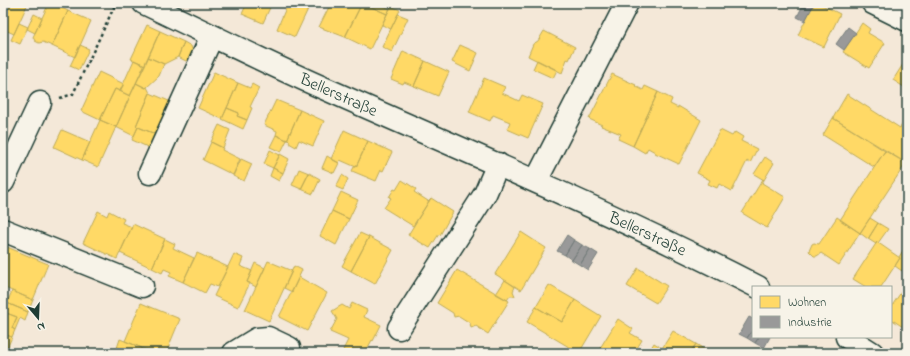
<svg xmlns="http://www.w3.org/2000/svg" width="910" height="356" viewBox="0 0 910 356" font-family="'Indie Flower',sans-serif">
  <style>
    .homes { fill: #ffd966; stroke: #bcaa57 }
    .industry { fill: #999; stroke: #747d7b }
    .lines { fill: none; stroke-linecap: round; stroke-linejoin: round }
    .minor-casing { stroke: #1f3d34; stroke-width: 25 }
    .path { stroke: #1f3d34; stroke-width: 2.5; stroke-dasharray: 3 3; stroke-linecap: butt }
    .minor { stroke: #f7f3e8; stroke-width: 22 }
    .labels { text-anchor: middle; stroke-width: 4; stroke-linejoin: round; paint-order: stroke }
    .street-label { font-size: 17px; fill: #1f3d34; stroke: #f7f3e8 }
  </style>
  <rect width="100%" height="100%" fill="#f4e8d8"/>
  <filter id="ink" filterUnits="userSpaceOnUse"><feTurbulence type="fractalNoise" baseFrequency=".025" numOctaves="2"/><feDisplacementMap in="SourceGraphic" scale="8" xChannelSelector="R" yChannelSelector="G"/><feConvolveMatrix kernelMatrix="1 2 1 2 8 2 1 2 1" color-interpolation-filters="sRGB"/></filter>
  <g filter="url(#ink)">
    <path class="homes" d="M3,3H28L14,34L3,29Z
      M49,3H58L60,7L68,11L52,46L43,42L39,43L35,41L33,37Z
      M247,3H272L263,23L242,14Z
      M288,3H294L308,9L295,37L277,29Z
      M294,3H311L308,9Z
      M331,3H352L360,7L345,37L319,27Z
      M362,3L387,14L370,49L345,37Z
      M363,3H378L390,9L387,14Z
      M731,3H743L741,8Z
      M814,3H818L840,14L824,47L798,35Z
      M391,6L400,10L391,29L382,25Z
      M68,11L91,21L75,57L52,46Z
      M34,14L42,18L35,33L27,29Z
      M398,14L408,18L392,52L382,47Z
      M19,23L28,27L20,44L11,40Z
      M862,23L870,29L868,33L885,43L869,68L843,52Z
      M147,25L160,31L145,65L131,59Z
      M160,31L184,42L178,57L164,64L148,57Z
      M544,31L575,47L569,60L567,59L562,73L528,56L533,44L538,41Z
      M184,42L191,46L193,51L192,54L186,61L178,57Z
      M80,45L89,49L79,70L70,66Z
      M460,45L478,53L470,71L452,62Z
      M403,51L425,61L414,86L404,82L403,84L391,79Z
      M148,57L164,64L159,76L146,88L136,83Z
      M907,58V89L893,80Z
      M134,60L145,65L130,96L120,91Z
      M537,60L557,70L553,78L533,69Z
      M425,61L449,72L438,96L414,86Z
      M99,72L124,84L120,91L115,89L100,120L81,111Z
      M214,72L238,83L222,119L198,108Z
      M612,74L636,85L635,86L643,90L645,86L658,92L633,146L618,139L621,134L601,126L602,125L589,119Z
      M484,78L505,87L502,93L519,101L522,95L543,104L528,138L507,129L510,122L493,115L490,121L469,112Z
      M136,83L146,88L147,87L150,93L136,126L138,127L134,136L116,127Z
      M238,83L250,88L252,84L259,88L250,107L252,108L247,120L237,116L239,113L227,108Z
      M115,89L130,96L116,127L100,120Z
      M658,92L672,99L670,104L678,108V106L701,120L679,164L655,153V152L648,148L645,153L633,146Z
      M150,93L176,104L162,137L136,126Z
      M847,94L900,128L903,123L907,125V161L906,163L833,118Z
      M276,100L300,110L287,140L276,135L277,131L264,125Z
      M227,108L239,113L237,116L247,120L243,129L222,119Z
      M300,110L324,121L313,146L299,140L296,147L289,143L290,141L287,140Z
      M833,118L885,151L874,167L823,135Z
      M100,120L116,127L98,167L82,160Z
      M219,125L230,130L223,148L211,142Z
      M138,127L158,135L152,149L132,140Z
      M62,130L90,142L82,160L54,147Z
      M344,130L368,141L356,167L340,160L339,163L331,159Z
      M720,130L732,136L735,132L743,137L741,141L757,149L750,163L747,161L732,191L719,184L717,188L708,184L710,180L697,173Z
      M276,135L287,140L281,152L270,147Z
      M368,141L392,152L383,171L381,170L376,181L352,171L354,167H356Z
      M211,142L223,148L222,150L240,159L233,175L203,160Z
      M270,150L280,155L273,168L264,164Z
      M885,151L906,163L860,233L840,220Z
      M280,154L289,159L283,173L273,168Z
      M327,156L339,163L334,173L322,168Z
      M765,157L774,163L764,180L754,174Z
      M241,159L252,164L244,181L233,176Z
      M273,168L283,173L279,181L270,176Z
      M299,169L309,173L301,189L292,185Z
      M309,173L320,179L313,194L301,189Z
      M342,175L348,179L343,190L336,187Z
      M763,179L764,180L762,183L785,197L767,228L742,213Z
      M402,180L416,189L414,192L428,201L431,198L413,226L384,208L391,198L389,197L394,189L396,190Z
      M341,192L358,200L349,219L332,211Z
      M431,198L453,212L440,235L439,234L430,248L408,235Z
      M98,211L107,216L109,211L124,219L122,223L132,227L117,259L83,243Z
      M332,211L349,219L336,245L320,236Z
      M837,217L860,233L839,265L821,253L817,256H814L809,251L812,244L814,243L819,244Z
      M870,218L878,223L868,239L860,233Z
      M878,223L888,229L878,243L877,242L876,244L868,239Z
      M133,224L165,239L152,268L120,253Z
      M521,232L546,248L521,290L495,274Z
      M360,233L369,237L351,271L342,266Z
      M369,237L393,250L375,284L351,271Z
      M165,239L175,244L173,248L194,258L183,282L169,276L171,272L164,269L162,273L152,268Z
      M877,242L900,258L881,287H866L853,279Z
      M907,244V264L902,271L895,266L900,258L899,257Z
      M7,247L48,264L33,300L3,287V256Z
      M197,253L228,267L218,287L210,284L205,293L183,282Z
      M234,254L243,258L240,266L252,271L247,282L250,283L238,307L214,296Z
      M268,261L292,271L269,321L245,310Z
      M255,263L265,268L256,287L247,282Z
      M294,266L302,270L292,292L284,288Z
      M638,268L667,286L656,303L627,286Z
      M457,270L509,301L488,334L476,326L471,328L470,323L459,316L454,317L453,313L437,303Z
      M299,277L327,293L307,331L279,317Z
      M505,280L515,287L513,291L515,296H510L507,300L496,294Z
      M549,285L575,300L562,322L536,307Z
      M906,285L907,286V321L903,327L891,319V307Z
      M12,291L33,300L28,312L7,303Z
      M575,300L601,316L579,353L527,322L536,307L562,322Z
      M7,303L28,312L25,321L20,318L15,330L12,328L17,317L4,312Z
      M141,303L180,319L166,353H154L125,341Z
      M352,303L367,310L364,317L381,325L373,341L372,340L365,353H348L343,350L348,340L330,332L337,319L332,311L342,305L349,309Z
      M3,312L17,317L12,328L15,330L12,337L3,334Z
      M618,319L633,329L630,333L642,340L634,353H597Z
      M673,331L696,344L690,353H659Z
      M3,334L12,337L5,353H3Z
      M120,339L142,348L140,353H129L117,348Z
      M654,343L662,348L659,353H648Z
      M696,344L710,353H690Z
      M117,348L129,353H115Z"/>
    <path class="industry" d="M804,3L814,4L805,21L797,17Z
      M848,27L856,33L844,50L836,44Z
      M567,235L574,240L565,255L557,251Z
      M574,240L582,245L572,260L565,255Z
      M582,245L590,249L580,265L572,260Z
      M590,249L598,254L588,270L580,265Z
      M749,317L753,319V329L747,338L739,334Z
      M753,329V337H759L755,343L747,338Z
      M759,337H770L764,348L755,343Z"/>
    <g class="lines">
      <defs>
        <path id="minor" d="M144,3C205,32 266,63 328,90C472,154 618,215 758,287
          M873,3L907,20
          M150,173L212,36
          M536,181L627,3
          M3,182L40,103
          M3,230L142,286
          M399,328L485,194L498,164
          M847,337L872,353
          M234,353L257,339L268,338L289,348"/>
      </defs>
      <use href="#minor" class="minor-casing"/>
      <path class="path" d="M60,98L73,94L116,3"/>
      <use href="#minor" class="minor"/>
    </g>
  </g>
  <g class="labels">
    <g class="street-label">
      <text transform="translate(339 94) rotate(24)" y="6">Bellerstraße</text>
      <text transform="translate(648 233) rotate(25)" y="6">Bellerstraße</text>
    </g>
  </g>
  <rect width="910" height="356" fill="none" stroke="#f7f3e8" stroke-width="16"/>
  <rect x="8" y="8" width="894" height="340" fill="none" stroke="#1f3d34" stroke-width="1.5" filter="url(#ink)"/>
  <rect x="752" y="286" width="140" height="52" fill="#f7f3e8" stroke="#a1aaa0"/>
  <rect x="760" y="296" width="20" height="12" fill="#ffd966" stroke="#a1aaa0"/>
  <text x="788" y="306" font-size="12" fill="#1f3d34">Wohnen</text>
  <rect x="760" y="316" width="20" height="12" fill="#999999" stroke="#a1aaa0"/>
  <text x="788" y="326" font-size="12" fill="#1f3d34">Industrie</text>
  <g transform="translate(38 318) rotate(161)" stroke="#f7f3e8" stroke-width="3" paint-order="stroke">
  <path d="M0-3L7 15L0 10L-7 15Z" fill="#1f3d34"/>
  <text y="-6" font-size="11" font-weight="bold" text-anchor="middle" fill="#1f3d34">N</text>
  </g>
</svg>
